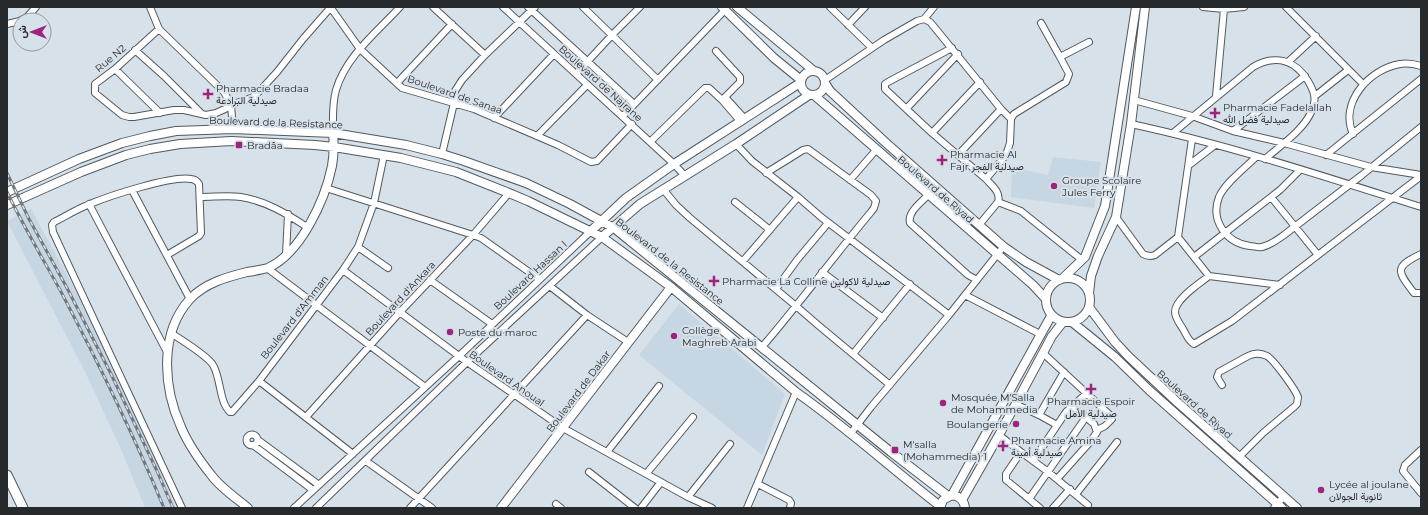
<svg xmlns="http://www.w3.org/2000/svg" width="1428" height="515" viewBox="0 0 1428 515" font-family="Montserrat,Vazirmatn,sans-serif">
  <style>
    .built { fill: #c7d6e3 }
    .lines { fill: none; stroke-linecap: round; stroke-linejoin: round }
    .street-casing { stroke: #515960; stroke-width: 8 }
    .secondary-casing { stroke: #515960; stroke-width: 10 }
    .primary-casing { stroke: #515960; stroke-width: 11 }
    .street { stroke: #fff; stroke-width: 6 }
    .secondary { stroke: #fff; stroke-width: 8 }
    .primary { stroke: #fff; stroke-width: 9 }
    .rail-casing { stroke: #71777c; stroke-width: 3 }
    .rail { stroke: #d7e1e9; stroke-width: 1.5; stroke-dasharray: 4.5; stroke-linecap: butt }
    .poi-dot { fill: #9e257d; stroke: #d7e1e9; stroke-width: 1.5 }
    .labels { text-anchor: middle; stroke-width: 4; stroke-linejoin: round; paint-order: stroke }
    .street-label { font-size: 10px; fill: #272a2d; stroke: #d7e1e9 }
    .poi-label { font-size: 10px; fill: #272a2d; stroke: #d7e1e9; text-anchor: start }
  </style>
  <rect width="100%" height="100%" fill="#d7e1e9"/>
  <path class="built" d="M1053,157L1101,162L1094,208L1011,197L1012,167L1048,175Z
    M31,209L85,308L134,410L176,508H145L121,449L86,374L7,221Z
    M679,304L785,394L762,455L639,355Z"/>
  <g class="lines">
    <defs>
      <path id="street" d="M150,7L159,29L224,92L231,105L233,129
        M433,7L485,55
        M503,7L674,164L685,176
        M528,7L634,104
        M583,7L658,80
        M830,7L872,48
        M1203,7L1224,9L1244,7
        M1286,7L1363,84
        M331,8L360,49L402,88L474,109L558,145L591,162L597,161L632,124
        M924,19L934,7
        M21,20L27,17L36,7
        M1041,23L1060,57
        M7,24L20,21
        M848,25L865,7
        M159,29L115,69L95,84V93L122,115L129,117H134L174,110H184L206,115L216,113L225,109L231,105L251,98L255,96L277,72L303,39L331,7
        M952,48L888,82L885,84V89L932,133L986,179
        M135,50L164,76L201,113
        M1288,62L1316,36
        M115,69L160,113
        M576,74L612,35L640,7
        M825,80L884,40L917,21L924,19L930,22L935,28L1001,109L1011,119
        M397,83L452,24
        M1216,96L1224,9
        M1315,96L1348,70
        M725,97L745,119
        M722,100L741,122
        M1134,100L1192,116L1233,131L1284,143L1371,167L1421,175
        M907,108L958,54
        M623,116L725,10
        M494,118L554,54
        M1131,124C1229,145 1326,177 1421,207
        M1233,131L1305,76
        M333,133C333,118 332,104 336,90C346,56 377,32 400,7
        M932,133L980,82
        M1173,133L1253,67C1276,54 1295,60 1308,81C1314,91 1317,99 1312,110C1305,129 1280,146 1265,159
        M1353,134C1339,103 1369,69 1400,64C1407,63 1414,64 1421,66
        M537,136L587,85
        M1192,139L1178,237L1209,276L1280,285
        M650,142L705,88H709L722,100L740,82V77L716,51
        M736,144L752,161L798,197L821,217L949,315
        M442,154L454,103L455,91L462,80L485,55L535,7
        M958,155L1001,109
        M1326,155L1421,79
        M1256,157C1245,168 1225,183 1219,197C1210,220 1226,243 1250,246C1254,246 1258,248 1262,247C1271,245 1277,240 1284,235L1362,175L1421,127
        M1189,165L1215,145
        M850,180L876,150
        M326,188L473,235L481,238L539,279
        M663,189L676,205L690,218L796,306L818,325L890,385
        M132,190L190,299
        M928,195C922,202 907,212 910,223L968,275L977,280
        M200,197C214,197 228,195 241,197C266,201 287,214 307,227
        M1271,197L1318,255
        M735,202L770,230
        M998,202L1021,211L1082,260
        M89,204L167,352
        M1116,217L1143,254C1147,256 1150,257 1155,255L1178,237
        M979,225L998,202C1001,192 992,186 986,179L1006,155L1010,143L1011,119L1014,114L1066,82L1069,74L1060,57L1089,42
        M358,247L388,268
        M1421,254C1394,267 1397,271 1414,293H1421
        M167,255L199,236L201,233L199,184C197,181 195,179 191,179C173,175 109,196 90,204C77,209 66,216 54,222L52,225L53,232L182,508
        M286,255L288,214
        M1194,257L1280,190L1300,170
        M743,261L798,197
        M267,268L425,387
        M343,270L467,362L563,428L688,497L712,508
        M822,272L883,318
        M1209,276C1200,283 1175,299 1175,312C1175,318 1180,324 1183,329C1186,334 1188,341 1194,344L1232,321L1421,176
        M430,280L492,324
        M551,287L587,315L628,342
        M776,289L797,260L828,223
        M965,295L1040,334
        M171,333C181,340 207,355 213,365C221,378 219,402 230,412H232L259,381
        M762,347C800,303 834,256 871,212L874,208L876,201L871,195L808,149L803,150L766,173
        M1043,353L1111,416L1112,419L1105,426L1097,430
        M853,354L910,284
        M1222,385L1217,377L1219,372L1248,356C1254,353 1261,353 1267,356C1274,360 1295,389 1298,397L1297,404L1294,407L1263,433L1239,457
        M1015,404L1039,415L1057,425
        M1039,415L1064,372
        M306,417L400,312L473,235L509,193
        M851,433L871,407L949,315L1000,251
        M246.5 440a5.5 5.5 0 1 1 11 0a5.5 5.5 0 1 1-11 0Z
        M999,435L1021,452L1047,471L1088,505
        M258,440L319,485
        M253,445L313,490
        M1421,450L1405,465L1403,471L1421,493
        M607,452L659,386
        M1021,452L1006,474V480L1040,508
        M353,454L259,381L343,270L358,247L374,203L384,155
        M366,461L432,508
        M1033,461L1066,412L1087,393
        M589,472L635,508
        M646,474L693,417
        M1057,479L1090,442L1097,432L1094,424L1072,406
        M758,484L789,500L791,503L790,508
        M1076,494L1117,442
        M688,497L730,444
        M1029,499L1086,417
        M556,504L561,508
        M294,508L459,356L591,231
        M316,508L467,362L602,237
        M410,508L587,315
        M641,508L661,482
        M747,508L796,392
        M1053,508L1070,489
        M1274,508L1284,496"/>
      <path id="secondary" d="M722,7L774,58L801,80
        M737,7L814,71
        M801 83a12 12 0 1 1 24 0a12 12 0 1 1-24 0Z
        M825,83L830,91L885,142L1004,247L1026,262L1059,280
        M814,95L1033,285L1045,298
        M7,192L79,159L122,143L150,136L176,131L233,129L333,133L406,145L442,154L464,161L526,183L570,204L614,228L891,452L948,496
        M7,205L81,172L126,155L150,149L180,144L231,141L315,145L334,147L401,158L456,172L509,193L528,201L602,237L671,287L796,392C846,427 892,469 940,506
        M591,231L626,198L674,164L800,83
        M602,237L640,204L736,144L809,95
        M1046 300a22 22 0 1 1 44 0a22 22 0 1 1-44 0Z
        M1063,278L1085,257L1105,206L1136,7
        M1089,293L1091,276L1098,256L1116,217L1131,124L1145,7
        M1089,307L1115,342L1128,356L1177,402L1297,508
        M1072,322L1115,357L1149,390L1282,508
        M952,495L1051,316
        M962,500L999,435L1052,336L1063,322
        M248,508C236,498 221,488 212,476C200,461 188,444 181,427C163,387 159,333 190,299C205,283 227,277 247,272C254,271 261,270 268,268C301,253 325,200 332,166C334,155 334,144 333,133
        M501,508L671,287
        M940,508L943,500L952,495C960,496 964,500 965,508"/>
      <path id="primary" d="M7,475L23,508"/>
    </defs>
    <use href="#street" class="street-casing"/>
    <use href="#secondary" class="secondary-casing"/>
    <use href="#primary" class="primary-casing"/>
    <use href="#street" class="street"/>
    <use href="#secondary" class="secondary"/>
    <use href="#primary" class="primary"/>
    <defs>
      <path id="rail" d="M7,173L29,219L67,288L111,374L157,471L173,508
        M7,192C23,225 41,256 59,288C97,360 133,433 164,508"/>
    </defs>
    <use href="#rail" class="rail-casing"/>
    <use href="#rail" class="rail"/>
  </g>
  <g class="poi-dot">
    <path d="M206 88h4v4h4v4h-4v4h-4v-4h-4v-4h4z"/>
    <path d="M1213 107h4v4h4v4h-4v4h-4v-4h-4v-4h4z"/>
    <rect x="235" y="141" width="8" height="8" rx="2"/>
    <path d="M940 154h4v4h4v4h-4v4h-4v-4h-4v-4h4z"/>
    <circle cx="1054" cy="186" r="4"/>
    <path d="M712 275h4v4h4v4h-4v4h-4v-4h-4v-4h4z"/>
    <circle cx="450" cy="332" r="4"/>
    <circle cx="674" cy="336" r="4"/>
    <path d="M1089 383h4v4h4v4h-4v4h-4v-4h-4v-4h4z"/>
    <circle cx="943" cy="403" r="4"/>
    <circle cx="1016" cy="424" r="4"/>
    <path d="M1001 440h4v4h4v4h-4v4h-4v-4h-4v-4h4z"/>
    <rect x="891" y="446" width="8" height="8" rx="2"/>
    <circle cx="1321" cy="490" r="4"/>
  </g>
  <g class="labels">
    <g class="street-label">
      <text transform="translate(110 58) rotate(-40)" y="4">Rue N2</text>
      <text transform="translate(601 83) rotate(42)" y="4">Boulevard de Najrane</text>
      <text transform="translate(455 94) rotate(19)" y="4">Boulevard de Sanaa</text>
      <text transform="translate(276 122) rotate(2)" y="4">Boulevard de la Resistance</text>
      <text transform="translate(936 189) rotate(41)" y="4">Boulevard de Riyad</text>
      <text transform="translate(670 261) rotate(38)" y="4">Boulevard de la Resistance</text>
      <text transform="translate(530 275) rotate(-43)" y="4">Boulevard Hassan I</text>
      <text transform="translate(400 298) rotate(-47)" y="4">Boulevard d'Ankara</text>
      <text transform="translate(294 317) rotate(-52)" y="4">Boulevard d'Amman</text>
      <text transform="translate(507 378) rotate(35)" y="4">Boulevard Anoual</text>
      <text transform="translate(578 391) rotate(-53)" y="4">Boulevard de Dakar</text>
      <text transform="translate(1195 404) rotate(42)" y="4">Boulevard de Riyad</text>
    </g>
    <g class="poi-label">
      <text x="216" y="92">Pharmacie Bradaa<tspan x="216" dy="12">صيدلية البرادعة</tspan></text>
      <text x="1223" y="111">Pharmacie Fadelallah<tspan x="1223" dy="12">صيدلية فضل الله</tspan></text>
      <text x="247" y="149">Bradâa</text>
      <text x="950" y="158">Pharmacie Al<tspan x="950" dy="12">Fajr صيدلية الفجر</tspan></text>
      <text x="1062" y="184">Groupe Scolaire<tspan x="1062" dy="12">Jules Ferry</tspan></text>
      <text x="722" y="285">Pharmacie La Colline صيدلية لاكولين</text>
      <text x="682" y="334">Collège<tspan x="682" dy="12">Maghreb Arabi</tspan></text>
      <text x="458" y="336">Poste du maroc</text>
      <text x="951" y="401">Mosquée M'Salla<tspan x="951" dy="12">de Mohammedia</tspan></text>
      <text x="1091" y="405" text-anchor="middle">Pharmacie Espoir<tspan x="1091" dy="12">صيدلية الأمل</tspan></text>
      <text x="1008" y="428" text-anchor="end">Boulangerie</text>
      <text x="1011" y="444">Pharmacie Amina<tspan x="1011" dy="12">صيدلية أمينة</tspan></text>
      <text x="903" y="448">M'salla<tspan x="903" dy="12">(Mohammedia) 1</tspan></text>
      <text x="1329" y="488">Lycée al joulane<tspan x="1329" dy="12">ثانوية الجولان</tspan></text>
    </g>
  </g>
  <rect width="1428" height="515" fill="none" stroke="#272a2d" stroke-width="16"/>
  <g transform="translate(32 32) rotate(270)"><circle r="19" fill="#d7e1e9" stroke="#91989e"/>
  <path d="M0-3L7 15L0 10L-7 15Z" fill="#9e257d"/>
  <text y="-6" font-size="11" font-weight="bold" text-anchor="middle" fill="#272a2d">ش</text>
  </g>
</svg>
